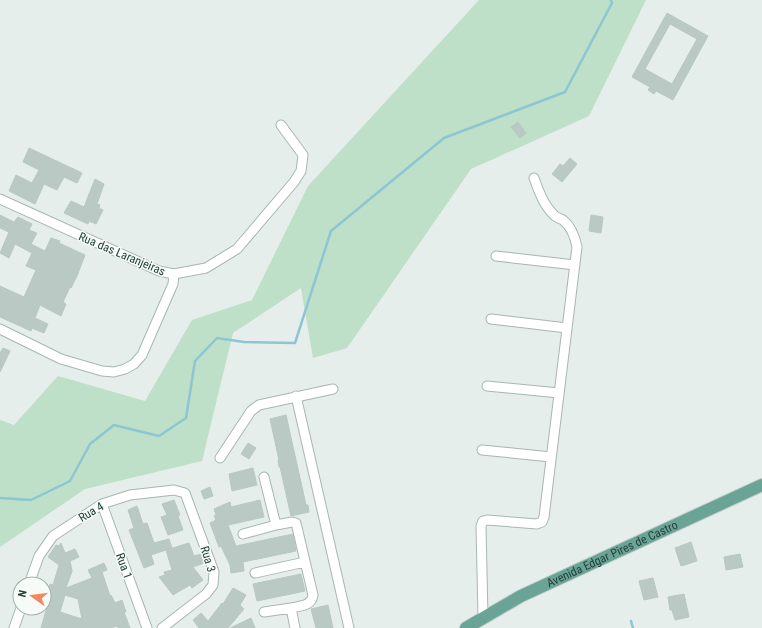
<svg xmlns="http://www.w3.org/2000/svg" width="762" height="628" viewBox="0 0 762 628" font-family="'Roboto Condensed',sans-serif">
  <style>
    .green { fill: #bedfc8 }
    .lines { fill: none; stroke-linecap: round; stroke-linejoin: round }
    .stream { stroke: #8dc6d3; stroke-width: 2.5 }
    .building { fill: #bac9c4; stroke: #b7c8c2; fill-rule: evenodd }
    .minor-casing { stroke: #a7b7b2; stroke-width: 11 }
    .primary-casing { stroke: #c2cac8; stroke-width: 14 }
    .minor { stroke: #fff; stroke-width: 9 }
    .primary { stroke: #69a497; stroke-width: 12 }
    .labels { text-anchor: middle; stroke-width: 3; stroke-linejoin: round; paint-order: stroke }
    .street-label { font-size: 12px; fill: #24413a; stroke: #f6fbf8 }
  </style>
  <rect width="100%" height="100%" fill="#e5eeeb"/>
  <path class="green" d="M479,0H646L589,116L471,169L347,348L313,358L301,288L233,333L202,461L85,489L0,547V420L14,425L58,376L145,401L192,320L252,300L308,186Z"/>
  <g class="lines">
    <path class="stream" d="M0,498L31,500L70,481L90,444L114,425L159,436L186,418L195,361L217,338L244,342L295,343L331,231L444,138L565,92L612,3L611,0
      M631,621L633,628"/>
  </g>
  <path class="building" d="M667,13L708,36L673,100L656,91L654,94L648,90L650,87L632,77ZM670,24L697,39L672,84L645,69Z
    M518,122L526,133L520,138L511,127Z
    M29,148L82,173L77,183L64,177L57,190L44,184L35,204L9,191L16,175L32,183L39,170L23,162Z
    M570,158L577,164L562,182L552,174L560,164L563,166Z
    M95,179L104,184L97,204L100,205L99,208L103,210L96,224L89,221L88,224L64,213L71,201L84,207Z
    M0,215L14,222L18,217L32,224L29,230L37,233L31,244L45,251L51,238L60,241L59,243L85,255L77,276L71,288L70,287L63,302L66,304L61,316L40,305L35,318L48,324L44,333L32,328L31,331L0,317V286L24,297L36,270L26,266L32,253L15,244L9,258L0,253L9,232L0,228Z
    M591,215L603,217L601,233L589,231Z
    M3,348L10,351L0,372V353Z
    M286,415L306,505H308L309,512L291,516L280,467H279L278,460H279L270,419Z
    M248,443L256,448L249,459L241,454Z
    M253,468L257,485L232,491L229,474Z
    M210,487L213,496L204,499L201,491Z
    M174,500L180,515L178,516L183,530L168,535L161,517L167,515L162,504Z
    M260,500L264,517L228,525L236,546L293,534L296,551L243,562L244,571L231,573L230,565L221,546L219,547L210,523L216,520L214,516L216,515L214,509L230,502L231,507Z
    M137,506L143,524L147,523L154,543L169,539L172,548L151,555L154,564L144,568L129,530L134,528L128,510Z
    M691,542L697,561L681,566L675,548Z
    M61,543L65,553L75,549L79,557L70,561L72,571L66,588L92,578L88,570L104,563L107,570L102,572L110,596L111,595L115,603L122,600L126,612H124L130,628H118L117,626L111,628H41L47,607L44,606V597L46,598L50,584L53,585L59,565L48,557L56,545L59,546ZM65,595L78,599L82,619L60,612Z
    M189,543L194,556L201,554L204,563L193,567L203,580L192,588L190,585L173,595L159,577L165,575L164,572L172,570L166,550Z
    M740,554L743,567L726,570L724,557Z
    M301,574L305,591L257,601L253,584Z
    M653,578L658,597L644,600L639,581Z
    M233,588L246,595L240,605L244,609L228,628H199L193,620L201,613L208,621L222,603L223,604Z
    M684,594L689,617L675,620L672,610H670L668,597Z
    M328,605L333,628H316L311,609Z
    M251,618L255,628H230Z"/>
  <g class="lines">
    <defs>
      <path id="minor" d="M0,199L159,271L174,274L206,268L237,249L294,182L301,171L303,155L281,125
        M496,256L575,265
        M491,319L567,328
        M0,329L61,359L102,371L114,372L125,369L134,364L142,355L173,284L174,274
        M487,386L559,393
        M296,396L349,628
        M482,450L551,457
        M220,458L251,411L259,405L333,389
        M264,477L276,525L292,522L296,523L313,595C312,606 300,606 291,608L295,628
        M102,504L147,628
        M243,534L276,525
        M255,573L305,562
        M29,584L39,556L53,536L102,504L130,495L174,490L185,493L214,572L213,585L206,594L162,628
        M264,612L291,608
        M483,617L481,526L483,521L487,520L537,524L542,522L544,517L577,247C575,237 572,227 563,220C561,219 558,218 555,216C544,206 539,192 534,178
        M14,628L21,608"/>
      <g id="primary">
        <path id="s1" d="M466,628L521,596L762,485"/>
      </g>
    </defs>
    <use href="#minor" class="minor-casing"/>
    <use href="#primary" class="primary-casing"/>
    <use href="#minor" class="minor"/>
    <use href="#primary" class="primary"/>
  </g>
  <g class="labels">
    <g class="street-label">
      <text transform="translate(122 254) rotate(23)" y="4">Rua das Laranjeiras</text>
      <text transform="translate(91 512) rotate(-31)" y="4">Rua 4</text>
      <text dy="4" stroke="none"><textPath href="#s1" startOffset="164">Avenida Edgar Pires de Castro</textPath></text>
      <text transform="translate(208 559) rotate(73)" y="4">Rua 3</text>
      <text transform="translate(124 566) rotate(70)" y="4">Rua 1</text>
    </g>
  </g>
  <g transform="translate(32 596) rotate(284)"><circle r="19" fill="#f6fbf8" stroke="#a2b1ac"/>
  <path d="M0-3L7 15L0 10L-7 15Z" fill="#f3885e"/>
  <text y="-6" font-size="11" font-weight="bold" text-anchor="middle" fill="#24413a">N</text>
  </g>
</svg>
